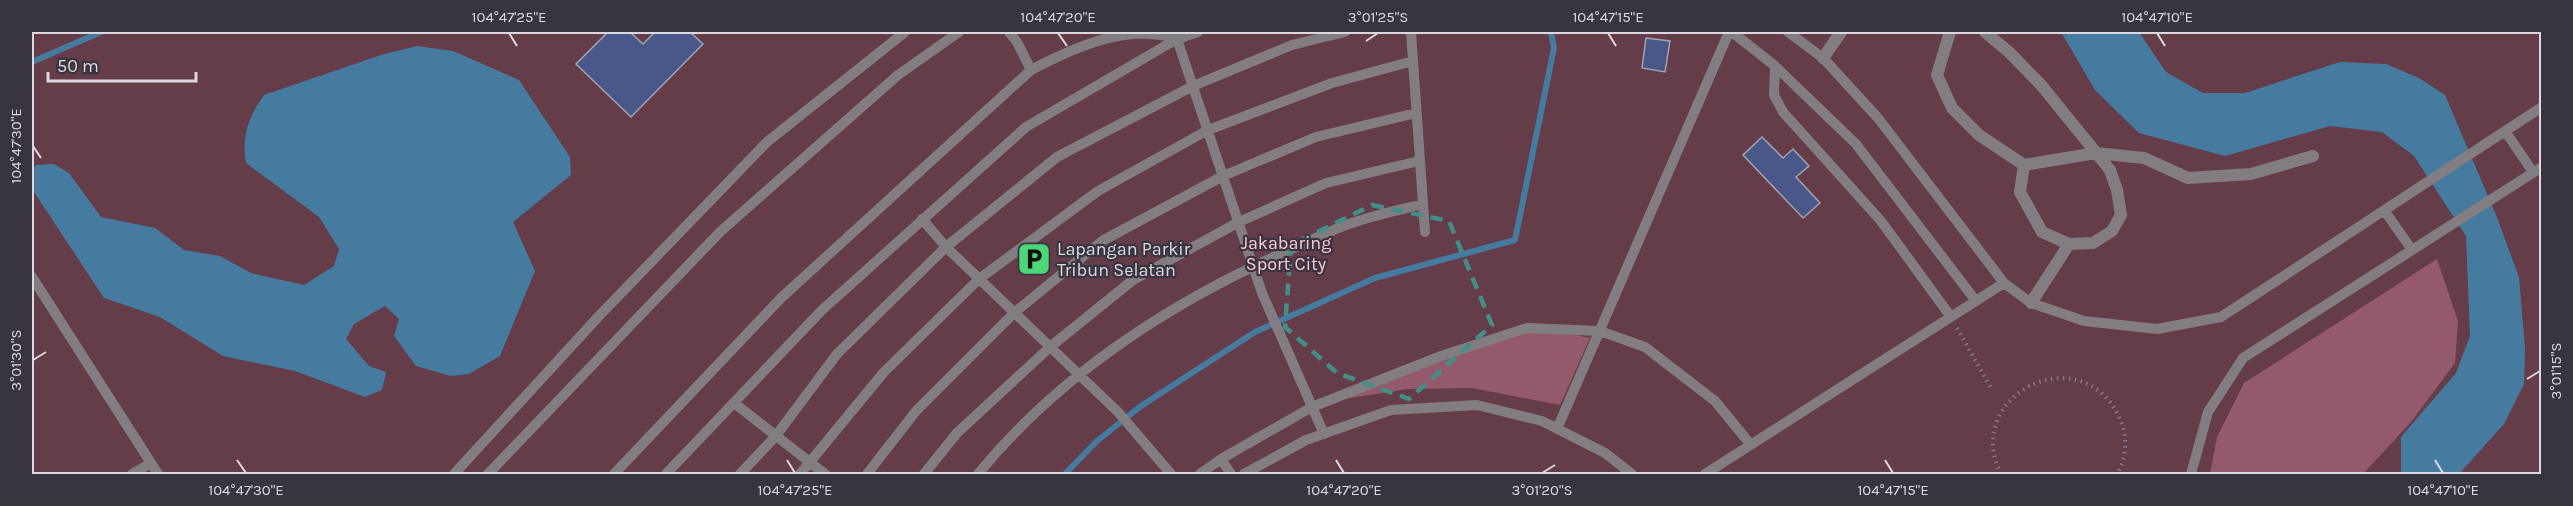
<svg xmlns="http://www.w3.org/2000/svg" width="2573" height="506" viewBox="0 0 2573 506" font-family="Karla,sans-serif">
  <style>
    .green { fill: #643d49 }
    .forest { fill: #94596a }
    .water { fill: #467ba0 }
    .lines { fill: none; stroke-linecap: round; stroke-linejoin: round }
    .stream { stroke: #467ba0; stroke-width: 6 }
    .building { fill: #4a5889; stroke: #9fa4b1; stroke-width: 1.5 }
    .path { stroke: #7f7c85; stroke-width: 4; stroke-dasharray: 1.5 4.5; stroke-linecap: butt }
    .lane { stroke: #827d81; stroke-width: 10 }
    .street { stroke: #827d81; stroke-width: 12 }
    .marked { fill: none; stroke: #428f8a; stroke-width: 4.5; stroke-dasharray: 12 8; stroke-linejoin: round }
    .ticks { fill: none; stroke: #dbd9e0; stroke-width: 2 }
    .labels { text-anchor: middle; stroke-width: 4.5; stroke-linejoin: round; paint-order: stroke }
    .park-label { font-size: 18px; fill: #ffc7d6; stroke: #393540 }
    .poi-label { font-size: 18px; fill: #dbd9e0; stroke: #393540; text-anchor: start }
    .neatline { fill: none; stroke: #dbd9e0; stroke-width: 2 }
    .ticks-label { font-size: 15px; text-anchor: middle; fill: #dbd9e0 }
  </style>
  <rect width="100%" height="100%" fill="#393540"/>
  <path class="green" d="M32,32H2541V474H32Z"/>
  <path class="forest" d="M2437,259L2458,321L2455,363L2411,422L2363,474H2210L2217,437L2244,383Z
    M1522,332L1567,333L1590,338L1560,405L1472,388L1408,389L1344,399L1409,371Z"/>
  <path class="water" d="M2061,32H2139L2166,72L2203,93H2245L2340,62L2386,64L2419,78L2445,95L2496,215L2519,277L2525,349L2524,384L2504,424L2459,474H2401V437L2456,373L2470,336L2466,236L2414,156L2382,132L2330,126L2225,156L2139,133L2095,90Z
    M417,46L453,51L519,80L570,157L571,175L513,222L535,271L500,356L469,374L451,376L416,366L394,336L399,319L385,306L354,324L346,339L369,366L386,372L382,390L365,397L295,371L223,356L160,317L104,298L32,189V170L36,165L54,164L69,173L101,217L155,228L184,250L220,256L251,273L304,285L334,266L339,249L319,217L246,163C241,137 249,116 264,95L381,55Z"/>
  <g class="lines">
    <path class="stream" d="M32,62L101,32
      M1065,474L1097,441L1141,406L1255,332L1375,278L1515,240L1554,48L1551,32"/>
  </g>
  <path class="building" d="M608,32H630L643,44L655,32H690L703,44L631,117L576,64Z
    M1646,38L1670,41L1665,72L1642,68Z
    M1762,137L1783,158L1793,149L1809,166L1796,177L1820,203L1803,218L1743,155Z"/>
  <g class="lines">
    <path class="path" d="M1957,328L1991,388
      M2001,474C1961,395 2081,336 2119,417C2128,435 2127,457 2117,474"/>
    <path class="lane" d="M1009,32L1017,42L1031,70
      M1411,32L1425,232
      M1732,32L1775,66L1856,144L1976,301
      M1788,32L1823,58L1878,118L2004,283L2031,303L2084,321L2157,329L2221,317L2542,107
      M1775,66L1774,95L1783,112L1881,221L1951,317
      M2505,131L2533,172
      M2384,210L2412,250
      M922,219L946,247L1118,412L1171,474
      M32,277L158,474
      M734,403L825,474
      M1557,429L1729,32
      M1221,459L1231,474
      M132,474L151,463
      M454,474L599,316L767,142L905,32
      M488,474L720,232L898,75L959,32
      M614,474L781,298L1031,70C1075,47 1127,23 1177,39L1262,293L1324,434
      M666,474L822,310L1026,127L1177,39L1198,32
      M740,474L775,437L837,354L946,247L1057,157L1193,86L1292,45L1345,32
      M800,474L884,372L979,279L1098,191L1208,130L1332,83L1413,61
      M867,474L916,411L1014,313L1102,241L1223,176L1316,137L1416,113
      M924,474L957,433L1050,347L1133,280L1239,222L1326,183L1419,161
      M978,474C1060,374 1171,302 1289,250C1310,241 1331,230 1352,223C1375,215 1399,210 1423,204
      M1200,474L1221,459L1312,407L1441,356L1527,328L1600,331L1645,347L1715,401L1751,445
      M1244,474L1306,440L1391,410L1477,405L1542,421L1605,453L1632,474
      M1705,474L2004,283
      M2191,474L2208,412L2243,358L2542,167"/>
    <path class="street" d="M1950,32L1937,75L1952,108L1979,135L2024,165L2096,153L2144,158L2188,178L2251,174L2313,156
      M1985,32L2009,52L2042,86L2110,170L2117,190L2121,215L2112,231L2093,243L2069,244L2042,232L2020,192L2024,165
      M1823,58L1841,32
      M2031,303L2069,244"/>
  </g>
  <path class="marked" d="M1372,205L1449,221L1492,325L1409,399L1337,373L1285,327L1291,245Z"/>
  <path class="ticks" d="M509,33L517,46M1058,33L1067,46M1608,33L1616,46M2157,33L2165,46M1366,41L1378,33M33,146L41,158M33,360L46,352M2527,379L2540,371M237,460L246,473M787,460L795,473M1336,460L1344,473M1885,460L1893,473M2435,460L2443,473M1542,473L1555,465"/>
  <defs>
    <symbol id="parking-square" viewBox="-11 -11 22 22"><rect x="-9" y="-9" width="18" height="18" rx="4" fill="#4bd677" stroke="#393540"/><path d="M-3.5-5.5H1a3.5 3.5 0 0 1 0 7H-1V5.5H-3.5ZM-1-3.4V-.6H.8a1.4 1.4 0 0 0 0-2.8Z" fill="#111"/></symbol>
  </defs>
  <g fill-rule="evenodd">
    <use href="#parking-square" x="1015" y="240" width="38" height="38"/>
  </g>
  <g class="labels">
    <g class="park-label">
      <text x="1286" y="249">Jakabaring<tspan x="1286" dy="21">Sport City</tspan></text>
    </g>
    <g class="poi-label">
      <text x="1057" y="255">Lapangan Parkir<tspan x="1057" dy="21">Tribun Selatan</tspan></text>
    </g>
  </g>
  <rect width="2573" height="506" fill="none" stroke="#393540" stroke-width="66"/>
  <path d="M48 72v9h148v-9" fill="none" stroke="#dbd9e0" stroke-width="3"/>
  <text x="57" y="72" font-size="18" fill="#dbd9e0" stroke="#393540" stroke-width="4.5" paint-order="stroke">50 m</text>
  <rect x="33" y="33" width="2507" height="440" class="neatline"/>
  <g class="ticks-label">
    <text x="509" y="22">104°47'25"E</text>
    <text x="1058" y="22">104°47'20"E</text>
    <text x="1378" y="22">3°01'25"S</text>
    <text x="1608" y="22">104°47'15"E</text>
    <text x="2157" y="22">104°47'10"E</text>
    <text transform="translate(16 146) rotate(-90)" y="5">104°47'30"E</text>
    <text transform="translate(16 360) rotate(-90)" y="5">3°01'30"S</text>
    <text transform="translate(2556 371) rotate(-90)" y="5">3°01'15"S</text>
    <text x="246" y="495">104°47'30"E</text>
    <text x="795" y="495">104°47'25"E</text>
    <text x="1344" y="495">104°47'20"E</text>
    <text x="1542" y="495">3°01'20"S</text>
    <text x="1893" y="495">104°47'15"E</text>
    <text x="2443" y="495">104°47'10"E</text>
  </g>
</svg>
